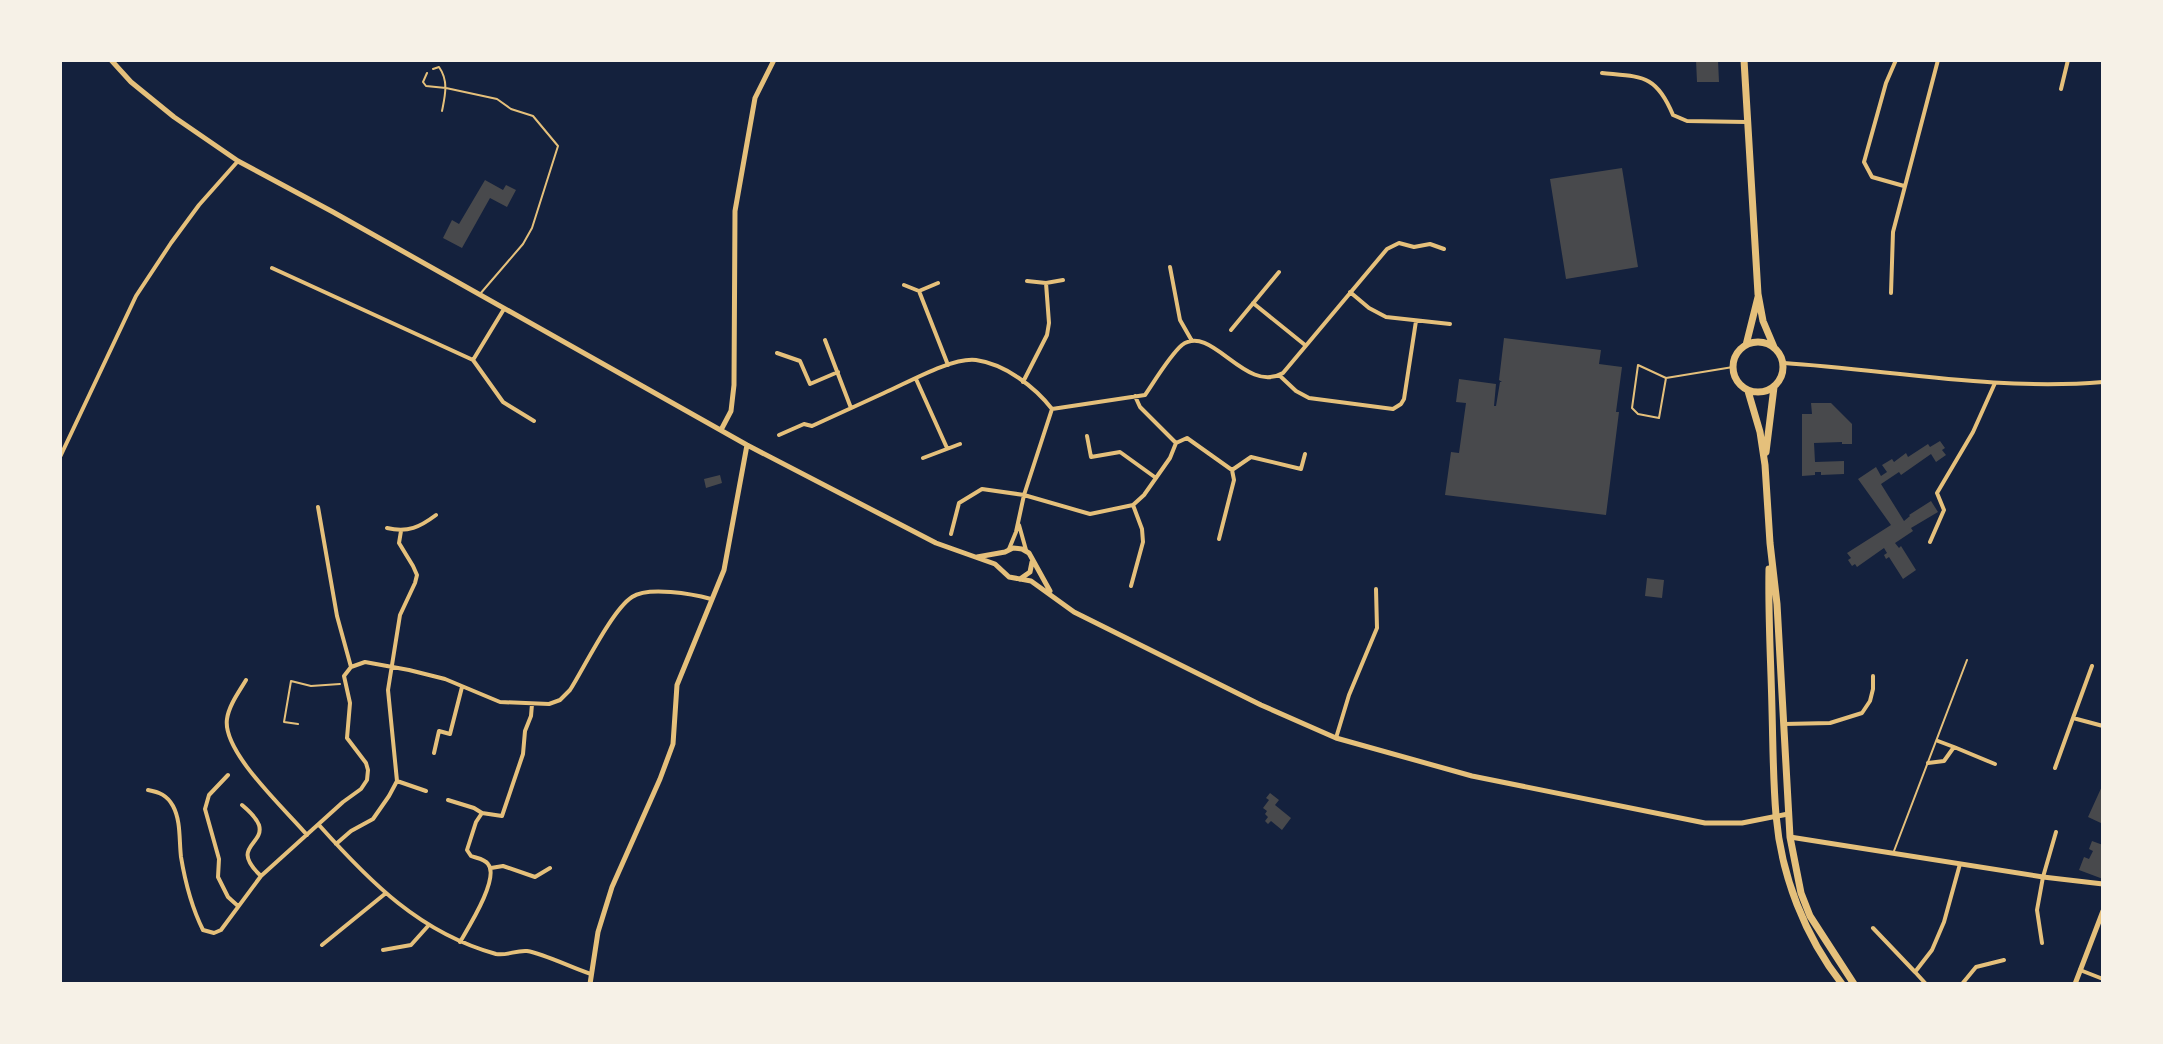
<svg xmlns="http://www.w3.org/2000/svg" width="2163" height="1044" viewBox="0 0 2163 1044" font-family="Overpass,sans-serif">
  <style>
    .building { fill: #48494c }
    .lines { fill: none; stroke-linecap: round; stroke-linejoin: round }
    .path { stroke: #e5c07b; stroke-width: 2 }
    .service { stroke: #e5c07b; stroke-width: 2 }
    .minor { stroke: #e5c07b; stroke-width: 4 }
    .tertiary { stroke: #e5c07b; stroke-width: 5 }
    .trunk { stroke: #e5c07b; stroke-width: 7 }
  </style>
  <rect width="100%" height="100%" fill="#14213d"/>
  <path class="building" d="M1696,60H1718L1719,82H1697Z
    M1622,168L1638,267L1566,279L1550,179Z
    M485,180L503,190L506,185L516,190L507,207L490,198L462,248L443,238L452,220L459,224Z
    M1504,338L1601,350L1599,364L1622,367L1616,412H1619L1606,515L1445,495L1451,452L1459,453L1466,403L1456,402L1459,379L1496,384L1494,406H1496L1500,382H1502L1499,380Z
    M1811,403H1831L1852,424V444H1842V442L1814,443L1815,462L1844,461V474L1821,475V472H1815V475L1802,476V414H1812Z
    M1940,441L1945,448L1942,450L1946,455L1936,462L1931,454L1901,475L1899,472L1881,484L1904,521L1910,516L1909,515L1931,501L1938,512L1911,528L1913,531L1895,543L1899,548L1901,546L1916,570L1903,579L1889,557L1886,559L1884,555L1887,553L1884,548L1857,567L1855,564L1852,566L1848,560L1851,558L1847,553L1891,525L1858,479L1876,467L1881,476L1887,472L1882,465L1892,459L1894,462L1906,453L1908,457L1928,444L1930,447Z
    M720,475L722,483L706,488L704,479Z
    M1647,578L1664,580L1662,598L1645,596Z
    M2103,784V824L2088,817Z
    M1270,793L1279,800L1275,805L1291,818L1282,830L1271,821L1268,824L1265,821L1268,817L1265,814L1267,811L1263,808L1269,800L1266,798Z
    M2092,841L2103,845V879L2079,870L2084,857L2089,859L2093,851L2089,849Z"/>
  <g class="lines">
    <path class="path" d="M298,724L284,722L291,681L311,686L340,684"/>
    <path class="service" d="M433,69L439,67C449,81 445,96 442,111
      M427,73L423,82L426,86L446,88L497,99L511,109L533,116L558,146L532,228L523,244L480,294
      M1666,378L1659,418L1638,414L1632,408L1638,365L1666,378L1733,367
      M1894,851L1967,660"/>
    <path class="minor" d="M1896,60L1886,83L1864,162L1872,177L1904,186
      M1602,73C1642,77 1656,74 1673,115L1687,121L1746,122
      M2061,89L2068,60
      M1170,267L1180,320L1192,341
      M272,268L473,360L503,402L534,421
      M1046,283L1063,280
      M904,285L919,291L938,283
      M919,291L948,365
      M1350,292L1369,308L1386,317L1450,324
      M1891,293L1893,232L1938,60
      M1253,303L1305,345
      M1231,330L1279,272
      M825,340L851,408
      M777,353L800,361L810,384L838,372
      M473,360L504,309
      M1784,363C1890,370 1996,391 2103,382
      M1279,375L1296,391L1309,398L1393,409L1401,404L1404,399L1416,321
      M916,379L947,448
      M1023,382L1047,335L1049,323L1046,283L1027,281
      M779,435L804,424L812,426C836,415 860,404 884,393C907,383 952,357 976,360C1005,364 1035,387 1052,409
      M1087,436L1091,457L1120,452L1156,478
      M1176,443L1187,438L1232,470L1251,457L1301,469L1305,454
      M60,457L136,296L171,243L199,205L238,161
      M923,458L960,444
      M318,507L337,616L351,667
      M1019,525L1026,550
      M387,528C408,533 420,527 436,515
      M951,534L959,503L982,489L1024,495L1090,514L1133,505L1144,495L1170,458L1176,443L1140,407L1135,396
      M1219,539L1234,480L1232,470
      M1930,542L1944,510L1937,493L1973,432L1995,383
      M1009,549L1016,532L1024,495L1052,409L1145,395C1154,382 1170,355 1182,345C1212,323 1245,395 1283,373L1387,249L1399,243L1414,247L1430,244L1444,249
      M1131,586L1143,542L1142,529L1133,505
      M351,667L365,662L409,670L445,679L500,702L549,704L560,700L570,690C584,668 612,610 632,597C648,586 693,594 711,599
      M246,680C239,692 229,705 227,719C222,752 286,810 307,835
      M2073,718L2092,666
      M1784,724L1830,723L1862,713L1870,701L1873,689V676
      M1336,738L1349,695L1377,628L1376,589
      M1954,747L1995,764
      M434,753L439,731L450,734L462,687
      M1928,763L1944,761L1954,747L1938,741
      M2055,768L2073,718L2103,726
      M228,775L209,795L205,809L219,859L218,877L228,897L238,906
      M397,781L426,791
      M148,790C159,792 167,795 173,806C181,821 179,840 181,857C185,881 192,908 203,930L214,933L221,930L261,876L343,802L361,789L367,780L368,770L366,763L347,738L350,703L344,676L351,667
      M448,800L474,808L482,813
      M242,805C248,810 256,817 259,825C265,845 229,846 261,876
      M319,825C370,882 420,933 496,954C507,956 516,950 527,951C545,954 572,968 591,974
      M336,844L351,831L373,819L389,796L397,781L388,690L400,615L415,583L417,575L413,566L399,543L401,531
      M491,868L503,866L535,877L550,868
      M1873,928L1915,972
      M460,942C468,928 500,878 488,864C485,859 476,858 471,856L467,850L476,822L482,813L502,816L523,754L525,731L531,716L532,704
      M2042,943L2037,910L2043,877L2056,832
      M322,945L386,893
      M383,950L411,945L428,926
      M2080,970L2103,979
      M1926,984L1915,972L1932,950L1944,922L1960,864
      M1962,984L1976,967L2004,960"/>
    <path class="tertiary" d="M111,60L131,82L174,117L238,161L333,212L747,445L936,543L995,564L1009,577L1031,581L1074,612L1261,705L1336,738L1472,776L1705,823H1742L1788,814
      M721,430L731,411L734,385L735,211L755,98L774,60
      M977,557L1005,552L1013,548L1022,549L1029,553L1050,591
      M1020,579L1030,572L1032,562
      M1790,837L2043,877L2103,884
      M590,984L598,932L612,887L660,779L673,744L677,685L724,570L747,445
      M2075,984L2103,911"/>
    <path class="trunk" d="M1744,60L1758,294L1763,321L1774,347
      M1733 367a25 25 0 1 1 50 0a25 25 0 1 1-50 0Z
      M1746,345L1758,297
      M1748,391L1760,432L1765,465L1770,543L1777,604L1790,837L1801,893L1810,916L1854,984
      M1766,452L1774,387
      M1769,569C1768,616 1771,663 1772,710C1773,745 1773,780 1776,815C1781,875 1805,937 1842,984"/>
  </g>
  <rect width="2163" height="1044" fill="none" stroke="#f6f1e7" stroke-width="124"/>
</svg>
